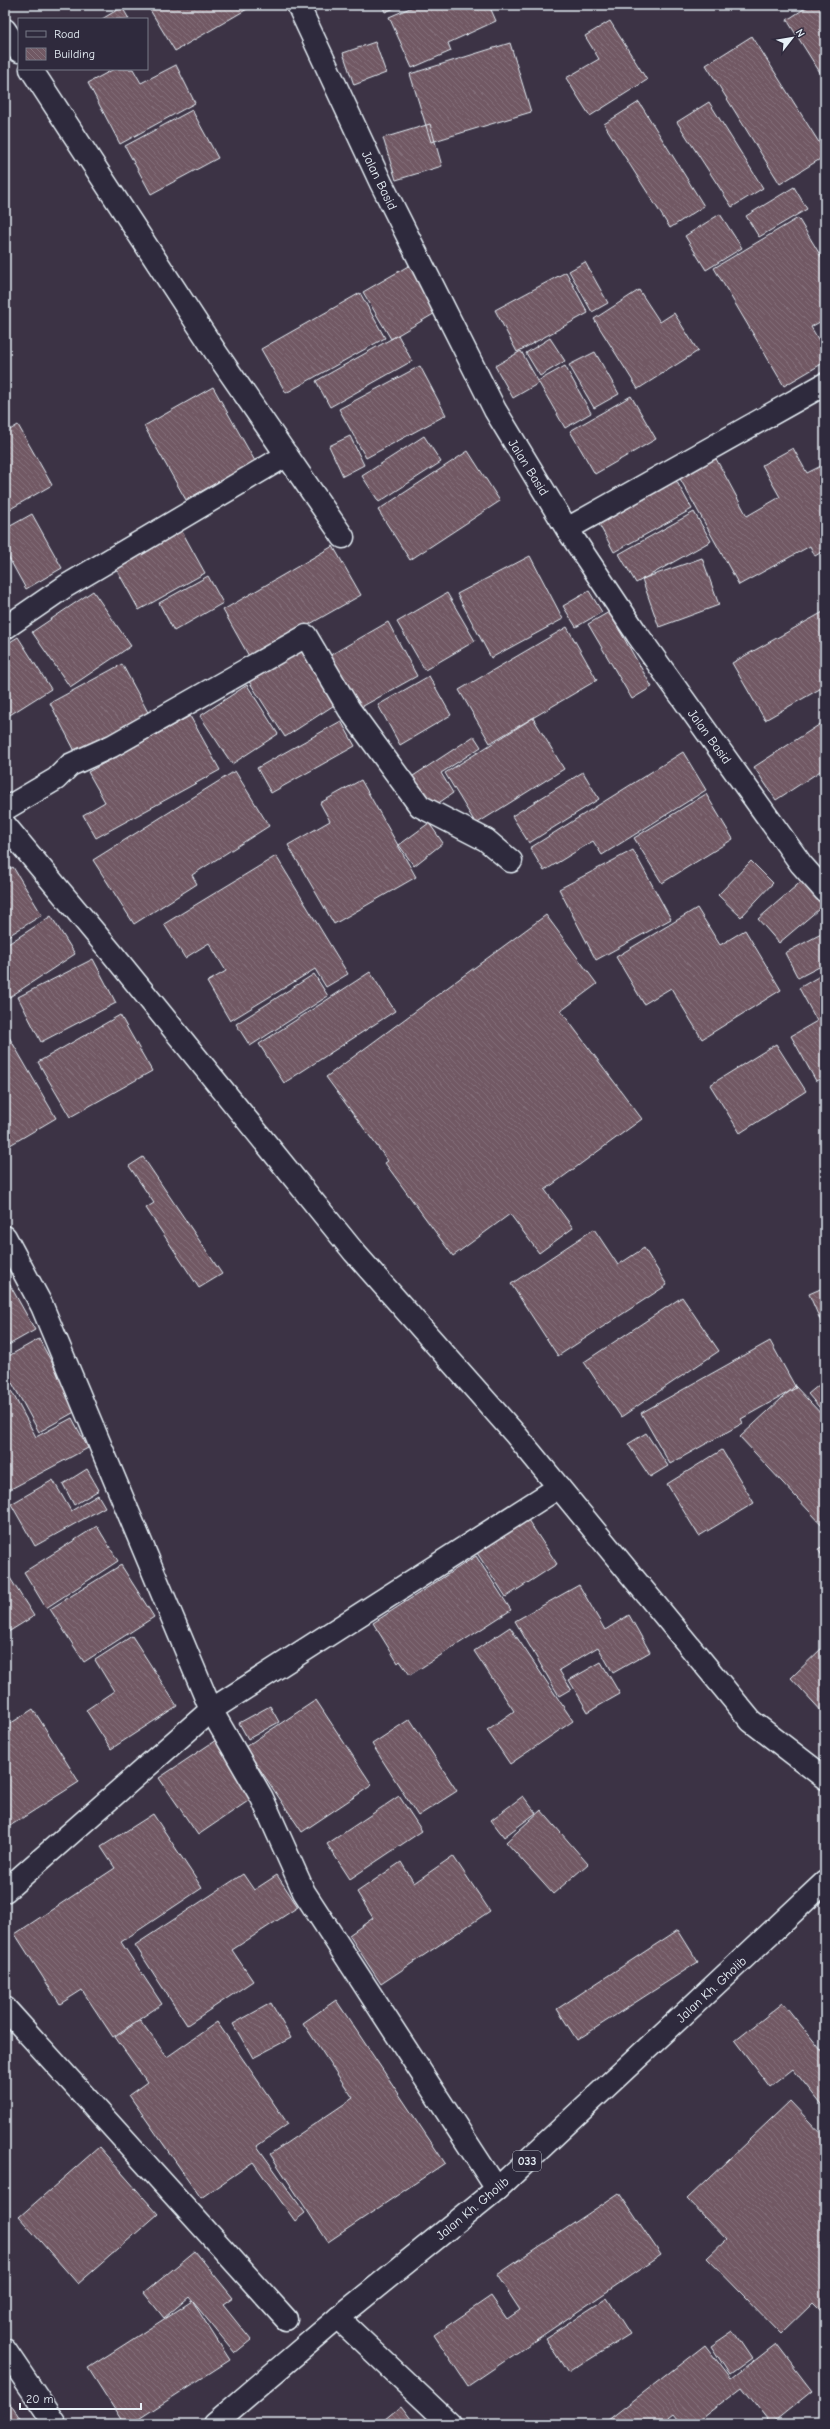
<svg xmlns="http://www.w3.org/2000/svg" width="830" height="2429" viewBox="0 0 830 2429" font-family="'Comic Neue',sans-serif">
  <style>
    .building { fill: url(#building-back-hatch); stroke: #e8f1f8 }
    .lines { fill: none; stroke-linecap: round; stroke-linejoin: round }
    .minor-casing { stroke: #e8f1f8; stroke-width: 25 }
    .major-casing { stroke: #e8f1f8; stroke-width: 25 }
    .minor { stroke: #2f2a3d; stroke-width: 22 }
    .major { stroke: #2f2a3d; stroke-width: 22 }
    .labels { text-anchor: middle; stroke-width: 3; stroke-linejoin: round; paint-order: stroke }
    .shield { fill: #2f2a3d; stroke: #b0b5c0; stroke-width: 1 }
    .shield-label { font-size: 12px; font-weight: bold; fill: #e8f1f8 }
    .street-label { font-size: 13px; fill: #e8f1f8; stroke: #2f2a3d }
  </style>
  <defs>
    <pattern id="building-back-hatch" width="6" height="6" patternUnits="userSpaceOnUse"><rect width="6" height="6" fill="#715964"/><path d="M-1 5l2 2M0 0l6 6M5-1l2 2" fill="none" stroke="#85717b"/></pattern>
  </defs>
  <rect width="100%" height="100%" fill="#3c3345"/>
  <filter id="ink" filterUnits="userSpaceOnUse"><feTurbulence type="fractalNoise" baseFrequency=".025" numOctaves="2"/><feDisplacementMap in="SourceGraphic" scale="8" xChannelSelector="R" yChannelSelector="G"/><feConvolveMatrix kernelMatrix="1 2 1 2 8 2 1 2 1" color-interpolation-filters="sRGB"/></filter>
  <g filter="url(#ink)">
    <path class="building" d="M147,5H254L175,51Z
      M382,5H402L385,12Z
      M417,5H489L496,21L448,43L451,51L412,68L389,17Z
      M810,5H825V71L821,74L787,20Z
      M122,7L129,19H102Z
      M610,21L647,80L590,116L566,78L599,59L585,36Z
      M752,36L825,152V156L780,184L706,65Z
      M375,42L386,73L354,85L343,53Z
      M510,43L531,112L431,142L410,74Z
      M176,65L195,103L120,144L88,83L114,69H133L141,83Z
      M639,102L704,206L670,228L604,124Z
      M709,102L763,188L732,207L677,122Z
      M192,110L218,158L151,194L125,146Z
      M430,124L442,166L396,180L383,138Z
      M794,187L807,209L759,237L746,216Z
      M720,214L742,248L706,270L685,236Z
      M798,218L825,263V319L811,327L825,351V362L784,386L714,268Z
      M585,262L608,303L592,312L569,271Z
      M410,265L437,312L391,339L363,292Z
      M566,272L588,313L517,352L495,310Z
      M639,290L660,322L674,313L698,351L638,389L594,319Z
      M360,293L385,338L286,393L261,349Z
      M398,335L412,361L330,407L316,381Z
      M550,338L565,361L540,376L526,353Z
      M521,351L538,381L565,366L591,413L565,428L539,383L513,398L495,366Z
      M595,352L619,394L594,408L569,365Z
      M420,366L446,415L366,458L339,409Z
      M213,387L255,461L186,500L144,426Z
      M631,396L656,439L595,474L570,431Z
      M18,425L52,485L5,512V433Z
      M350,436L364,465L343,476L329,446Z
      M424,436L441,462L379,502L362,476Z
      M793,448L807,473L825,464V550L815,556L810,546L739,585L678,475L714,455L747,516L780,497L762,465Z
      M468,451L500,501L410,560L378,510Z
      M672,473L692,509L614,552L594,515Z
      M694,512L711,541L636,583L619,554Z
      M32,514L62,568L26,589L5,551V529Z
      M179,526L205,573L139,610L113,563Z
      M333,546L361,595L250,658L223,610Z
      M530,556L563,619L491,658L457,594Z
      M702,558L719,605L659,627L642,579Z
      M208,576L223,603L174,631L159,603Z
      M93,591L131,646L70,687L32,632Z
      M589,591L602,612L576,627L563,606Z
      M447,593L475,641L425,670L397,622Z
      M825,611V686L765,720L732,663Z
      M609,612L652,687L632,699L588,624Z
      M388,622L417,676L356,710L327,657Z
      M567,627L597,680L490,743L459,690Z
      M18,637L51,689L5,718V645Z
      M302,645L339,702L285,737L248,680Z
      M122,664L150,716L77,755L50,703Z
      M429,676L451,715L400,745L378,705Z
      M247,685L278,734L232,764L200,716Z
      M190,716L220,770L96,838L83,815L105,802L88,772Z
      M533,718L564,769L476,824L445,773Z
      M341,721L355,746L271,793L257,768Z
      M825,721V768L776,800L754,767Z
      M474,736L481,747L441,773L453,793L430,809L410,778Z
      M683,752L706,790L602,855L593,841L544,871L530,848Z
      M235,771L269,826L192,875L197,884L134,924L93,860Z
      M583,772L599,799L529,843L512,816Z
      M361,780L416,877L334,924L288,845L330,821L320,803Z
      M706,794L733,839L662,883L634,838Z
      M429,823L443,843L414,866L399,845Z
      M633,850L671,919L596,960L559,889Z
      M276,856L348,974L326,987L315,969L230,1021L207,982L226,971L209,943L185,958L164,924Z
      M751,861L773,883L741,917L718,895Z
      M13,867L42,915L5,938V872Z
      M804,879L825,904L779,943L758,919Z
      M697,908L720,945L745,930L781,990L702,1039L671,988L644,1004L616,957Z
      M546,915L597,984L561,1011L642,1119L545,1190L573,1228L539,1253L510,1214L453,1256L385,1163L388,1161L326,1077Z
      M51,916L75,954L5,1000V946Z
      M823,933L825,938V964L798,978L785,953Z
      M93,959L116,1003L41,1042L18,997Z
      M370,972L395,1011L284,1083L259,1044Z
      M825,973V1076L816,1081L791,1036L817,1021L799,988Z
      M314,974L328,996L250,1046L236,1024Z
      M120,1015L152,1071L70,1117L38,1062Z
      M5,1030L56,1118L5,1148Z
      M776,1044L806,1091L740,1133L710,1085Z
      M143,1157L222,1274L199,1288L146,1208L154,1203L129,1166Z
      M594,1229L618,1265L644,1248L667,1285L558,1356L511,1284Z
      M5,1276L35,1330L5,1347Z
      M825,1287V1331L809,1294Z
      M682,1297L719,1351L621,1417L584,1362Z
      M39,1339L78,1410L39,1432L5,1370V1358Z
      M770,1341L796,1388L741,1419L743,1423L670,1464L641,1413Z
      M5,1379L36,1437L72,1418L88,1448L7,1491L5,1486Z
      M825,1380V1414L808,1394Z
      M795,1386L825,1418V1528L740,1437Z
      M646,1433L668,1466L650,1477L628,1444Z
      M722,1450L754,1503L699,1536L667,1484Z
      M87,1469L99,1490L74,1505L63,1484Z
      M53,1480L71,1511L98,1495L105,1507L35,1546L11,1504Z
      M528,1520L557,1564L506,1597L477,1553Z
      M97,1526L118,1561L46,1608L24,1572Z
      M825,1545V1561L818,1549Z
      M476,1556L511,1610L410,1675L400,1661L398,1663L373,1623Z
      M121,1565L154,1617L84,1662L50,1609Z
      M5,1570L34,1616L5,1634Z
      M579,1585L605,1630L629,1615L650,1652L613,1673L598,1647L559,1670L571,1689L559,1696L515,1621Z
      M510,1627L573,1721L510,1764L487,1730L514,1711L474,1651Z
      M132,1636L177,1706L111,1749L86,1710L114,1691L95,1660Z
      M825,1645V1715L791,1678Z
      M601,1662L620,1694L588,1712L569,1680Z
      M316,1700L372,1785L302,1832L245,1747Z
      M270,1706L279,1722L248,1739L239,1723Z
      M33,1709L79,1782L5,1829V1727Z
      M410,1719L457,1791L418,1816L372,1744Z
      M216,1740L254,1797L198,1835L159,1778Z
      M399,1796L422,1831L350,1879L327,1844Z
      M523,1796L536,1813L504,1837L491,1820Z
      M541,1810L588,1864L553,1894L506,1842Z
      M153,1814L202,1888L121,1942L162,2004L113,2037L82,1990L60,2004L15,1934L115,1868L101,1847Z
      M453,1856L490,1911L381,1984L349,1935L373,1918L357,1892L401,1862L414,1883Z
      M243,1874L254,1890L277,1875L298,1907L232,1950L253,1981L187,2025L135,1945Z
      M678,1930L698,1962L577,2040L557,2009Z
      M336,2000L445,2163L328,2242L270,2154L353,2098L303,2023Z
      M271,2003L291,2038L253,2058L233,2024Z
      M783,2003L825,2055V2109L793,2069L770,2087L735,2041Z
      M140,2020L167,2057L217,2022L288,2124L257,2146L305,2213L295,2221L253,2162L201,2198L129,2095L147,2082L115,2037Z
      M790,2101L825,2138V2315L813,2303L781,2334L707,2258L726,2240L687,2199Z
      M99,2147L158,2214L78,2284L19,2217Z
      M619,2193L661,2255L468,2386L434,2335L491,2296L507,2319L520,2310L497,2275Z
      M195,2251L233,2298L223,2305L251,2340L235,2353L189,2297L164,2318L144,2293Z
      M607,2298L630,2334L568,2373L545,2338Z
      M192,2301L230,2360L131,2424H124L88,2368Z
      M733,2331L752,2359L730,2375L711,2346Z
      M776,2344L812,2391L771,2424L742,2387L694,2424H683L675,2414L662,2424H603L705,2345L731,2379Z
      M5,2396L23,2424H5Z
      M401,2406L415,2424H379Z"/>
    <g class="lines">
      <defs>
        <path id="minor" d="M298,5L381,183L495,410L567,529L637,634L801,864L825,891
          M5,30L19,51
          M31,69L217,354L343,537
          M567,529L825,384
          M5,628L66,586L287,455
          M5,809L56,779L70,765L112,746L306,636L349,709L420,806L486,840L511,861
          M5,825L111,952L354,1252L516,1435L751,1721L825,1778
          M5,1237L42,1306L211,1710L262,1798L304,1892L497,2189
          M5,1891L211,1710L559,1487
          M5,2008L286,2319
          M338,2318L450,2424
          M5,2350L55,2424"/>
        <path id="major" d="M214,2424L338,2318L497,2189L825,1882"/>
      </defs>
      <use href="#minor" class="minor-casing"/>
      <use href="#major" class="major-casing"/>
      <use href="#minor" class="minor"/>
      <use href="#major" class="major"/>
    </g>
  </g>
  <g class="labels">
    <rect class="shield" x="513" y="2151" width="28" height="20" rx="3"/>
    <g class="shield-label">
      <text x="527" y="2165">033</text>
    </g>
    <g class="street-label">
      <text transform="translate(380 180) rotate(64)" y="5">Jalan Basid</text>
      <text transform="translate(529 467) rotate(58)" y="5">Jalan Basid</text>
      <text transform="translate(710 736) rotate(54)" y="5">Jalan Basid</text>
      <text transform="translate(711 1989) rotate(-43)" y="5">Jalan Kh. Gholib</text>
      <text transform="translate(472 2208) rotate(-40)" y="5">Jalan Kh. Gholib</text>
    </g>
  </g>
  <rect width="830" height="2429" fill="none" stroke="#2f2a3d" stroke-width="20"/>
  <rect x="10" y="10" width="810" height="2409" fill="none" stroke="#e8f1f8" stroke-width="1.5" filter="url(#ink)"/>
  <rect x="18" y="18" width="130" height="52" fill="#2f2a3d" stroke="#797a88"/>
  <rect x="26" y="31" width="20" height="6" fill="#2f2a3d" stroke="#797a88"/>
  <text x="54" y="38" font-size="12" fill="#e8f1f8">Road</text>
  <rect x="26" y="48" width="20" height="12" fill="url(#building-back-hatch)" stroke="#797a88"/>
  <text x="54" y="58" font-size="12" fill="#e8f1f8">Building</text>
  <g transform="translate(792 38) rotate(59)" stroke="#2f2a3d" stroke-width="3" paint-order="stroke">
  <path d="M0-3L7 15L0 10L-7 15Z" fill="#e8f1f8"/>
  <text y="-6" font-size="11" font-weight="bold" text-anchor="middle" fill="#e8f1f8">N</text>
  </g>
  <path d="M20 2403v6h121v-6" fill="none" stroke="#e8f1f8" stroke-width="2"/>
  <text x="26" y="2403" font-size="12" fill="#e8f1f8" stroke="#2f2a3d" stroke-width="3" paint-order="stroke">20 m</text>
</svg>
